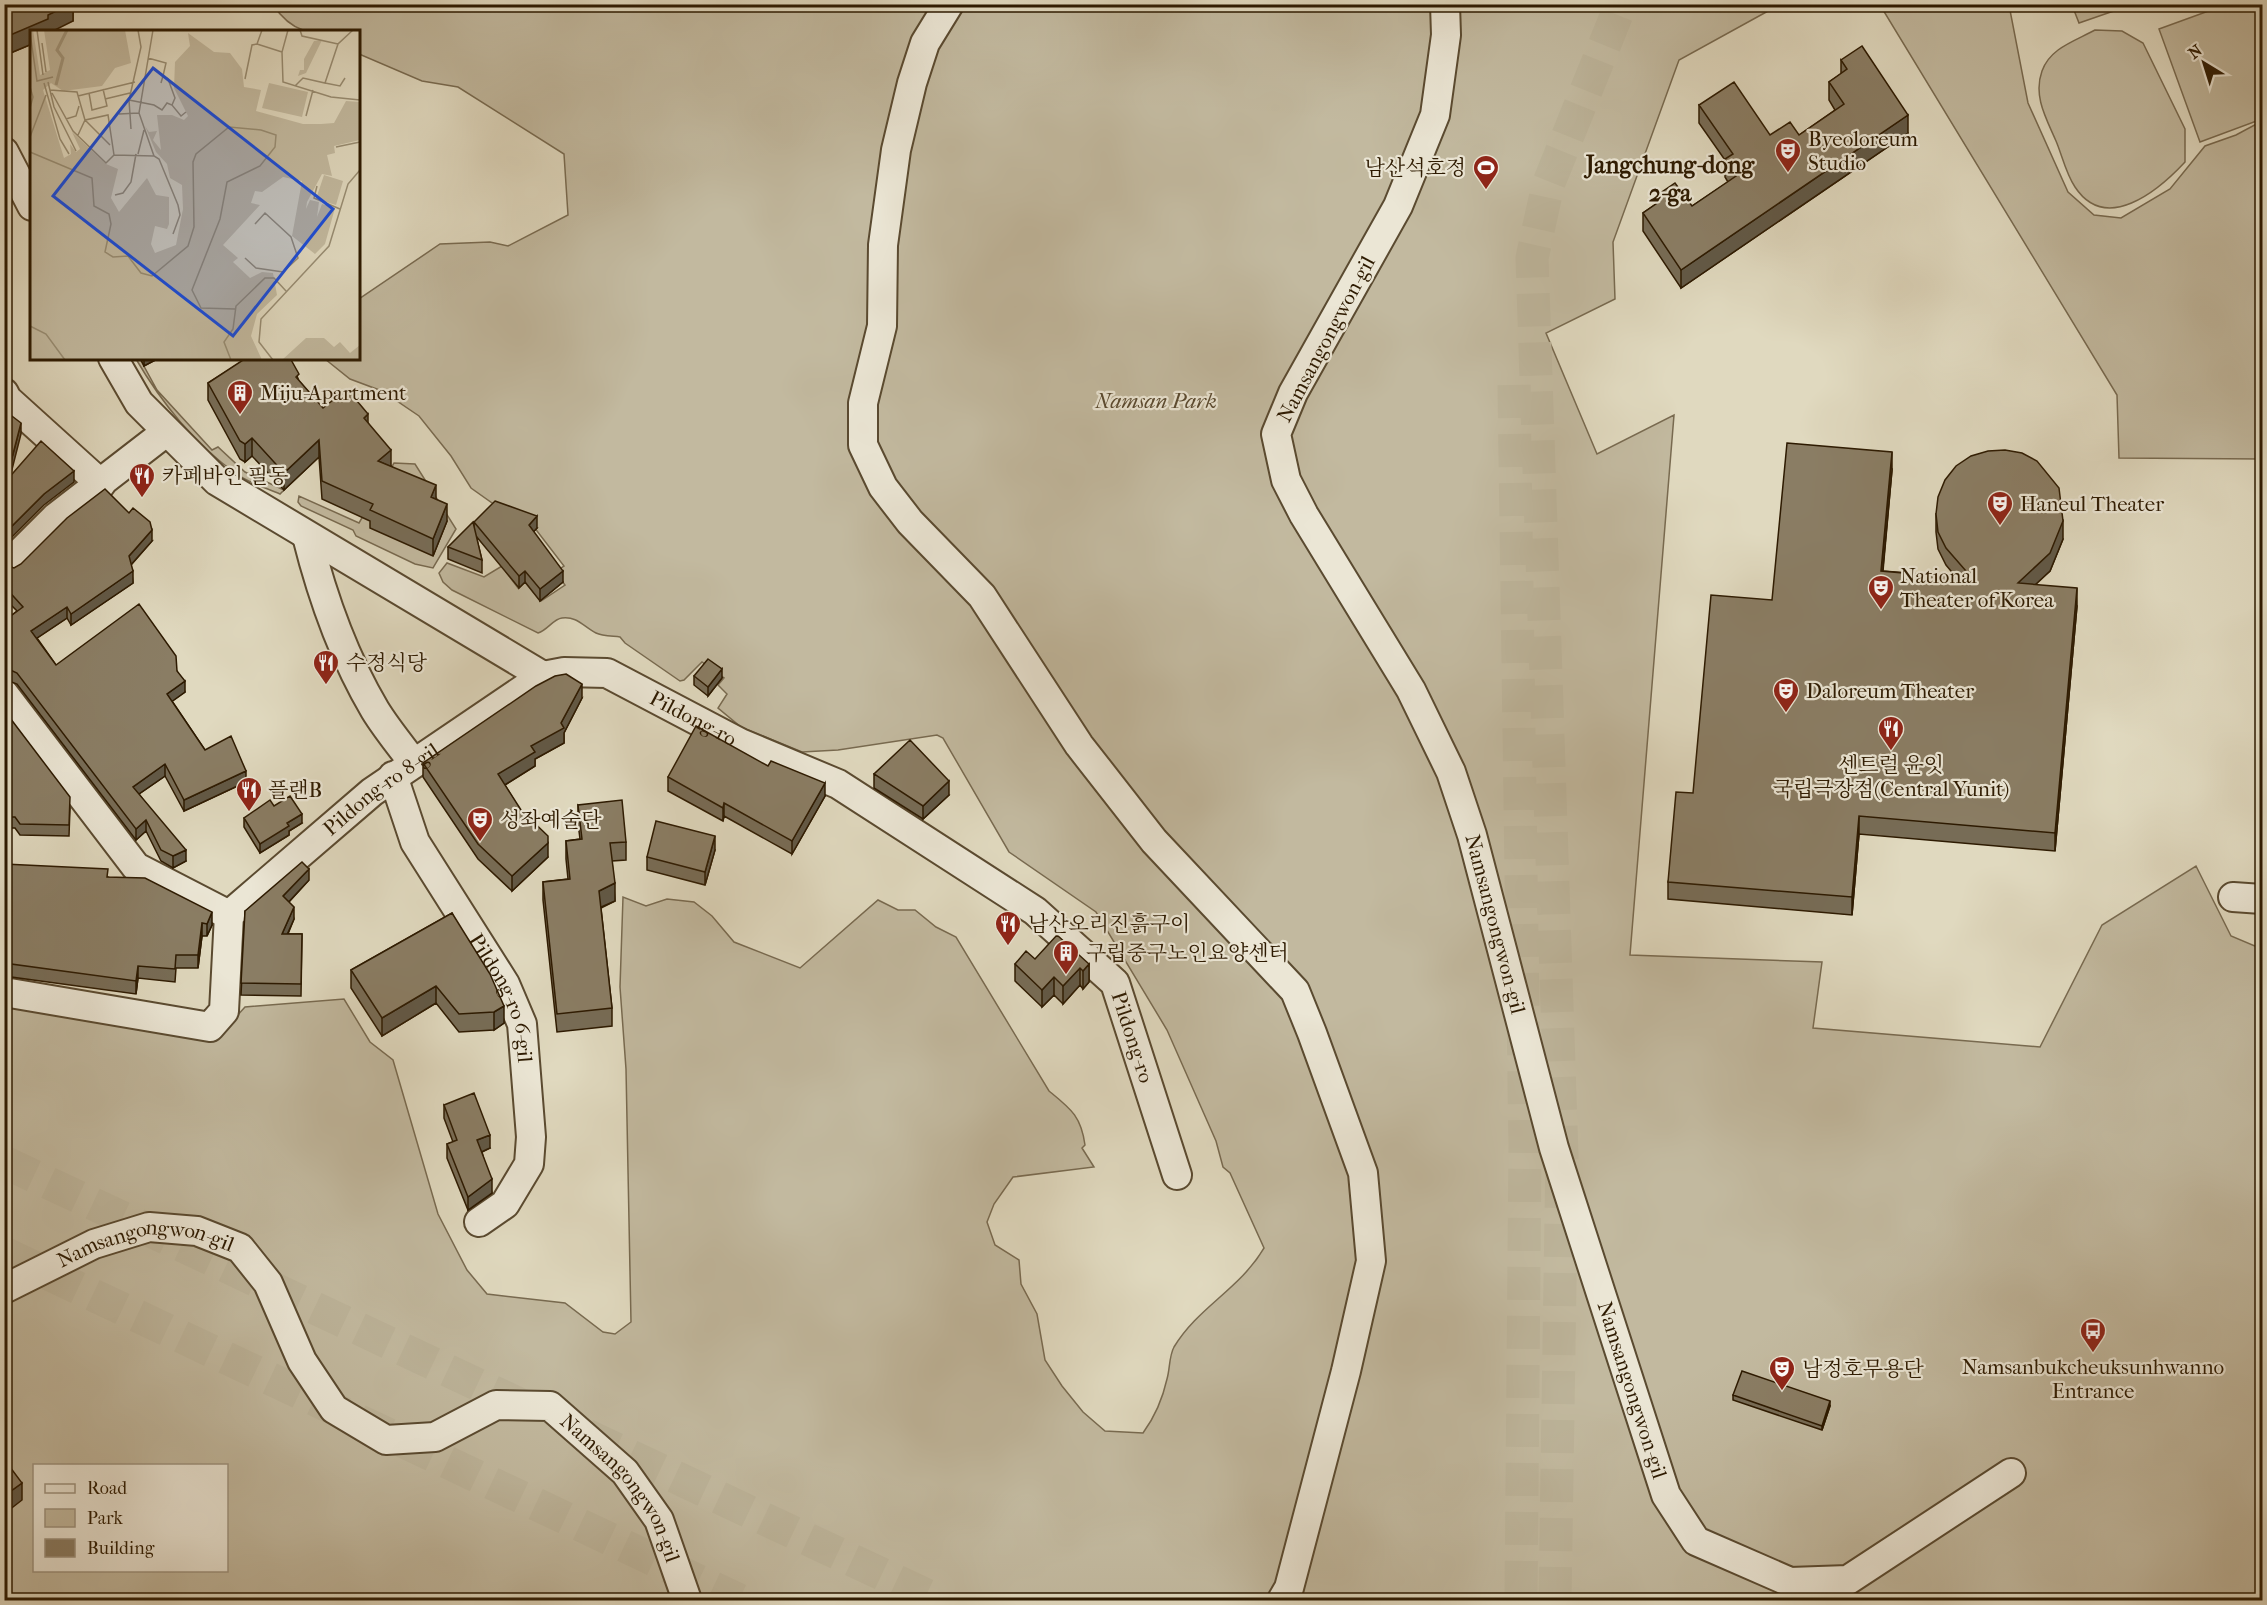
<svg xmlns="http://www.w3.org/2000/svg" width="2267" height="1605" viewBox="0 0 2267 1605" font-family="'IM FELL French Canon','Noto Serif KR',serif">
  <style>
    .green { fill: #c2b99f; stroke: #786a50; stroke-width: 1.5; fill-rule: evenodd }
    .lines { fill: none; stroke-linecap: round; stroke-linejoin: round }
    .major-tunnel { stroke: #bcb399; stroke-width: 33; stroke-dasharray: 33 16; stroke-linecap: butt }
    .minor-casing { stroke: #5a4a30; stroke-width: 32 }
    .minor { stroke: #ebe6d5; stroke-width: 28 }
    .wall { fill: #776c56; stroke: #2d1a01; stroke-width: 1.5 }
    .shaded-wall { fill: #615846; stroke: #2d1a01; stroke-width: 1.5 }
    .building { fill: #8a7d64; stroke: #2d1a01; stroke-width: 1.5 }
    .labels { text-anchor: middle; stroke-width: 4.5; stroke-linejoin: round; paint-order: stroke }
    .poi-label { font-size: 21px; fill: #2d1a01; stroke: #ebe6d5; text-anchor: start }
    .street-label { font-size: 21px; fill: #2d1a01; stroke: #ebe6d5 }
    .park-label { font-size: 21px; font-style: italic; fill: #5a4a30; stroke: #ebe6d5 }
    .quarter-label { font-size: 24px; font-weight: bold; fill: #2d1a01; stroke: #ebe6d5 }
    .inset-river { fill: none; stroke: #a3987e; stroke-width: 3 }
    .inset-road { fill: none; stroke: #988d73; stroke-width: 1.5 }
    .view { fill: #1d4ed8; fill-opacity: 0.15; stroke: #1d4ed8; stroke-width: 3 }
    .inset-edge { fill: none; stroke: #2d1a01; stroke-width: 3 }
  </style>
  <rect width="100%" height="100%" fill="#e0d9bf"/>
  <filter id="stains"><feTurbulence type="fractalNoise" baseFrequency=".00333" numOctaves="4"/><feColorMatrix values="0 0 0 0 .2 0 0 0 0 .09 0 0 0 0 .02 0 0 0 .5 -.17"/></filter>
  <radialGradient id="worn" r=".72"><stop offset=".6" stop-color="#630" stop-opacity="0"/><stop offset="1" stop-color="#630" stop-opacity=".3"/></radialGradient>
  <path class="green" d="M273,5H1779L1679,60L1613,242L1615,299L1546,333L1597,454L1674,415L1630,955L1822,962L1813,1028L2040,1047L2102,925L2196,866L2231,936L2262,949V1600H5L4,1000L217,1038L245,1007L344,999L370,1042L393,1060L438,1214L467,1270L487,1294L565,1303L603,1332L615,1334L631,1322L626,1069L620,987L623,897L646,906L667,899L694,902L712,916L734,942L800,968L878,900L898,910H915L936,927L956,937L1049,1091C1071,1109 1081,1116 1085,1145L1082,1148L1094,1167L1013,1177L994,1204L987,1222L995,1245L1019,1260L1021,1284L1037,1314L1045,1360L1062,1386L1083,1412L1105,1431L1143,1433C1154,1418 1163,1397 1167,1379C1170,1369 1169,1356 1174,1347C1198,1307 1240,1289 1264,1248L1230,1173L1223,1167L1216,1141L1167,1030L1096,912L1009,852L943,738L937,735L838,750L802,752L741,727L718,708L727,694L718,685L724,678L702,662L684,680L680,681L625,643L620,637C612,636 602,636 596,633C584,627 577,616 562,618C553,619 548,630 538,633L452,590L443,582L439,573L447,563L484,577L507,563L506,572L518,588L525,582L541,601L565,585L555,572L564,566L527,518L502,510L471,488L451,456L419,416L382,391L350,379L325,359L358,358L359,299L440,244L490,242L508,246L568,215L564,154L458,87L422,81L359,54L358,32C319,31 298,41 273,5ZM34,1466H226V1570H34Z
    M1880,5H2009L2028,103L2068,192L2094,215L2121,218L2170,189L2205,146L2236,135L2262,121V459L2119,458L2117,395Z
    M2072,5V4L2131,5L2079,23Z
    M2225,5H2262V119L2200,142L2159,29Z
    M2095,30L2122,31L2143,43L2185,129V162C2158,191 2106,234 2075,187C2066,174 2062,155 2056,141C2046,118 2033,96 2042,71C2050,48 2075,41 2095,30Z
    M136,359H140L157,390L212,450L218,447L245,472L284,490L280,494C266,488 249,483 237,474C196,446 161,402 136,359Z
    M394,463L415,464L456,529L433,568L415,564L356,536L353,530L301,506L298,502L299,496L359,523Z"/>
  <g class="lines">
    <path class="major-tunnel" d="M1514,385L1525,1147L1521,1600
      M4,1162L534,1411
      M4,1253L739,1600
      M586,1435L937,1600
      M1555,1600L1562,1156L1532,258L1548,185L1621,4"/>
    <defs>
      <g id="minor">
        <path d="M949,4L925,43L912,83L896,150L883,245L882,326L863,403V445L883,487L910,522L982,596L1079,745L1154,841L1295,991L1312,1033L1363,1173L1371,1261L1346,1371L1289,1588L1282,1600"/>
        <path id="s1" d="M1445,4L1446,35L1435,115L1398,206L1293,393L1276,434L1286,480L1304,515L1411,690L1451,772L1472,835L1554,1148L1666,1495L1696,1541L1790,1582L1848,1580L2011,1473"/>
        <path d="M4,152L32,206"/>
        <path id="s2" d="M113,358L139,403L217,481L543,676L564,672L607,673L740,743L838,784L1035,911L1115,983L1177,1175"/>
        <path d="M4,393L7,399L101,484"/>
        <path d="M307,536C322,596 343,656 375,710C386,728 400,745 413,762"/>
        <path d="M10,563L56,517L166,432"/>
        <path d="M4,694L136,867L229,915"/>
        <path id="s3" d="M393,776L415,842L505,984L522,1024L531,1137L529,1164L505,1204L479,1222"/>
        <path d="M2233,897L2262,899"/>
        <path id="s4" d="M4,992L210,1027L224,1011L229,915L372,792L543,676"/>
        <path id="s5" d="M4,1289L94,1244L149,1227L197,1231L240,1248L268,1283L302,1361L334,1409L386,1440L435,1437L496,1405L550,1406L625,1472L659,1520L687,1600"/>
      </g>
    </defs>
    <use href="#minor" class="minor-casing"/>
    <use href="#minor" class="minor"/>
  </g>
  <path class="wall" d="M4,4L73,9V21L32,32V44L8,54L4,46Z
    M1841,60L1908,133L1681,288L1643,231V213L1656,204V196L1692,206L1728,182L1725,177V160L1699,123V105L1770,135H1799L1835,110L1829,100V82L1841,74Z
    M140,358H159L144,366Z
    M241,358H290L299,381L323,408L368,423L391,466L436,499L447,521L433,556L370,528V521L322,499L319,457L284,490L252,456L245,462L240,459L208,400V383L243,361Z
    M1892,470L1883,571L1956,577L1946,565L1938,549L1936,532V514L2063,539L2050,571L2035,584L2077,606L2055,851L1859,834L1852,915L1668,899V882L1772,600Z
    M474,522L537,528L533,532L563,582L540,601L525,582L519,588L476,536L482,560V573L448,559V547L474,527Z
    M152,541L131,565L133,583L71,625L67,618L37,638L56,665L177,671L185,692L172,701L205,750L246,782L184,811L165,776L139,794L186,861L173,868L161,861L146,831L136,840L17,684L4,679V621L17,611L4,598V565L14,568Z
    M694,676L722,678L708,696L694,685Z
    M582,698L564,733V743L535,759V766L505,785L548,857L512,891L478,859L423,777V763Z
    M4,710L70,808L69,836L20,835L15,828H4Z
    M874,774L949,795L923,819L874,788Z
    M668,777L825,796L792,854L724,816L723,821L668,791Z
    M578,805L626,842V860L612,861L615,901L601,908L612,1008V1026L557,1032L543,900V882L568,879L566,859V841L580,839L578,823Z
    M274,806L302,823L289,831V835L260,853L244,827V818Z
    M715,850L705,885L647,870V857Z
    M4,864L108,877L212,925L207,936H202L198,968H176L175,982L138,978L136,994L4,976Z
    M309,880L289,902L294,919L288,934H302L301,996L241,995L245,911Z
    M452,913L504,1023L494,1030L459,1032L436,1003L382,1036L351,988V970Z
    M1035,959L1089,964V982L1083,989L1080,985L1063,1004L1054,995L1042,1007L1015,981V964Z
    M444,1105L490,1148L482,1152L492,1193L468,1210L447,1158V1144L453,1142L444,1118Z
    M1733,1395L1830,1406L1822,1430L1733,1400Z"/>
  <path class="shaded-wall" d="M68,4H87L73,9V21L51,32H32V44L8,54V36Z
    M1908,115V133L1681,288V270Z
    M144,358H159L144,366Z
    M368,414V432L364,418Z
    M21,423V434L6,493V481Z
    M252,438V456L245,462V444Z
    M319,440V457L284,490V473Z
    M391,450V467L378,461Z
    M1892,452V470L1881,589V571Z
    M74,471V482L44,505L4,545V534L44,494Z
    M436,485V502L431,497Z
    M447,504V521L433,556V539Z
    M537,516V528L529,537V525Z
    M2063,521V539L2050,571L2018,601V583Z
    M152,530V541L129,567V556Z
    M133,571V583L71,625V614Z
    M525,571V582L519,588V576Z
    M563,571V582L540,601V589Z
    M2077,588V606L2055,851V833Z
    M67,607V618L31,642V631Z
    M722,669V678L708,696V687Z
    M185,681V692L167,705V694Z
    M582,684V698L564,733V743L535,759V766L498,789V774L531,746L561,723Z
    M165,764V776L133,798V787Z
    M246,771V782L184,811V800Z
    M949,781V795L923,819V806Z
    M825,783V796L792,854V841Z
    M724,803V816L723,821V808Z
    M302,814V823L289,831V835L260,853V844L287,823Z
    M1859,816V834L1852,915V897Z
    M146,820V831L136,840V829Z
    M715,836V850L705,885V872Z
    M548,843V857L512,891V876Z
    M186,850V861L173,868V856Z
    M309,869V880L283,908V896Z
    M615,883V901L599,908V891Z
    M294,907V919L282,946V934Z
    M212,912V925L207,936V924Z
    M202,923V936L198,968V955Z
    M1089,964V982L1083,989V971Z
    M138,966V978L136,994V981Z
    M1080,968V985L1063,1004V986Z
    M1054,977V995L1042,1007V990Z
    M436,986V1003L382,1036V1018Z
    M504,1006V1023L494,1030V1012Z
    M490,1135V1148L477,1154V1140Z
    M492,1179V1193L468,1210V1197Z
    M1830,1401V1406L1822,1430V1426Z
    M22,1483V1500L4,1514V1496Z"/>
  <path class="building" d="M4,4H71L48,15V19L8,36L4,28Z
    M1862,46L1908,115L1681,270L1643,213L1660,201L1656,196L1675,183L1692,206L1736,176L1725,159L1733,154L1699,105L1734,82L1770,135L1790,122L1799,135L1844,104L1829,82L1847,69L1841,60Z
    M246,358H290L299,374L296,377L323,408L347,389L368,414L364,418L391,450L378,461L436,485L431,497L447,504L433,539L370,510L373,504L322,481L319,440L284,473L252,438L245,444L240,441L208,383Z
    M4,410L21,423L6,481L41,441L74,471L44,494L4,534Z
    M1787,443L1892,452L1881,571L1973,579L1946,548L1938,532L1936,514L1938,497L1945,480L1956,466L1971,456L1988,451L2005,450L2022,453L2037,461L2059,488L2063,521L2050,553L2018,583L2077,588L2055,833L1859,816L1852,897L1668,882L1676,792L1693,793L1711,595L1772,600Z
    M105,489L129,513L133,508L150,522L152,530L129,556L133,571L71,614L67,607L31,631L56,665L139,604L176,656L177,671L185,681L167,694L205,750L231,736L246,771L184,800L165,764L133,787L186,850L173,856L161,850L146,820L136,829L17,673L4,667V621L23,607L4,586V565L14,568L21,564L67,518Z
    M495,501L537,516L529,525L563,571L540,589L525,571L519,576L474,522Z
    M473,522L482,560L448,547Z
    M708,659L722,669L708,687L694,676Z
    M566,674L582,684L561,723L564,728L531,746L535,752L498,774L521,810L548,836V843L512,876L478,844L423,763L536,686L555,676Z
    M4,710L70,797L69,825L20,824L15,817H4Z
    M696,726L768,766L771,761L825,783L792,841L724,803L723,808L668,777Z
    M910,740L949,781L923,806L874,774Z
    M290,796L302,814L287,823L289,826L260,844L244,818L270,800L274,806Z
    M622,800L626,842L610,843L615,883L599,891L612,1008L557,1014L543,882L570,879L566,841L582,839L578,805Z
    M656,821L715,836L705,872L647,857Z
    M302,862L309,869L283,896L294,907L282,934H302L301,984L241,983L245,911Z
    M4,864L108,869L107,877L145,878L212,912L207,924L202,923L198,955H176L175,969L138,966L136,981L4,963Z
    M452,913L490,974L504,1006L494,1012L459,1014L436,986L382,1018L351,970Z
    M1057,935L1089,964L1083,971L1080,968L1063,986L1054,977L1042,990L1015,964L1026,951L1035,959Z
    M474,1093L490,1135L477,1140L492,1179L468,1197L447,1144L457,1140L444,1105Z
    M1742,1371L1830,1401L1822,1426L1733,1395Z
    M4,1459L22,1483L4,1496Z"/>
  <defs>
    <symbol id="theatre-pin" viewBox="-11 -11 22 30"><path d="M0 17L-7.5 6A9.5 9.5 0 1 1 7.5 6Z" fill="#8f2418" stroke="#ebe6d5"/><path d="M-5-5.5Q0-4 5-5.5V0Q5 5 0 6Q-5 5-5 0ZM-3.3-2.5H-1v1.5H-3.3ZM1-2.5H3.3v1.5H1ZM-2.8 1Q0 5.5 2.8 1Z" fill="#fff"/></symbol>
    <symbol id="stadium-pin" viewBox="-11 -11 22 30"><path d="M0 17L-7.5 6A9.5 9.5 0 1 1 7.5 6Z" fill="#8f2418" stroke="#ebe6d5"/><path d="M0-5a6.5 5 0 1 0 0 10a6.5 5 0 1 0 0-10ZM-3.5-1.8h7v3.6h-7Z" fill="#fff"/></symbol>
    <symbol id="building-pin" viewBox="-11 -11 22 30"><path d="M0 17L-7.5 6A9.5 9.5 0 1 1 7.5 6Z" fill="#8f2418" stroke="#ebe6d5"/><path d="M-4-6H4V6H1V3H-1V6H-4ZM-2.5-4.3h1.7v1.8h-1.7ZM.8-4.3h1.7v1.8H.8ZM-2.5-1h1.7V.8h-1.7ZM.8-1h1.7V.8H.8Z" fill="#fff"/></symbol>
    <symbol id="restaurant-pin" viewBox="-11 -11 22 30"><path d="M0 17L-7.5 6A9.5 9.5 0 1 1 7.5 6Z" fill="#8f2418" stroke="#ebe6d5"/><path d="M-5-6h1v4h1v-4h1v4h1v-4h1v5L-1.5 .5V6h-2V.5L-5-1ZM5-6V6H3V1.5H1.5Q1.5-4 5-6Z" fill="#fff"/></symbol>
    <symbol id="bus-pin" viewBox="-11 -11 22 30"><path d="M0 17L-7.5 6A9.5 9.5 0 1 1 7.5 6Z" fill="#8f2418" stroke="#ebe6d5"/><path d="M-5-6H5V4H4V6H2V4H-2V6H-4V4H-5ZM-3.5-4V0h7V-4ZM-3.5 1.2v1.5H-2V1.2ZM2 1.2v1.5H3.5V1.2Z" fill="#fff"/></symbol>
  </defs>
  <g fill-rule="evenodd">
    <use href="#theatre-pin" x="1773" y="136" width="30" height="40"/>
    <use href="#stadium-pin" x="1471" y="153" width="30" height="40"/>
    <use href="#building-pin" x="225" y="378" width="30" height="40"/>
    <use href="#restaurant-pin" x="127" y="461" width="30" height="40"/>
    <use href="#theatre-pin" x="1985" y="489" width="30" height="40"/>
    <use href="#theatre-pin" x="1866" y="573" width="30" height="40"/>
    <use href="#restaurant-pin" x="311" y="648" width="30" height="40"/>
    <use href="#theatre-pin" x="1771" y="676" width="30" height="40"/>
    <use href="#restaurant-pin" x="1876" y="714" width="30" height="40"/>
    <use href="#restaurant-pin" x="234" y="775" width="30" height="40"/>
    <use href="#theatre-pin" x="465" y="805" width="30" height="40"/>
    <use href="#restaurant-pin" x="993" y="909" width="30" height="40"/>
    <use href="#building-pin" x="1051" y="938" width="30" height="40"/>
    <use href="#bus-pin" x="2078" y="1316" width="30" height="40"/>
    <use href="#theatre-pin" x="1767" y="1354" width="30" height="40"/>
  </g>
  <g class="labels">
    <g class="poi-label">
      <text x="1808" y="146">Byeoloreum<tspan x="1808" dy="24">Studio</tspan></text>
      <text x="1466" y="175" text-anchor="end">남산석호정</text>
      <text x="260" y="400">Miju-Apartment</text>
      <text x="162" y="483">카페바인 필동</text>
      <text x="2020" y="511">Haneul Theater</text>
      <text x="1900" y="583">National<tspan x="1900" dy="24">Theater of Korea</tspan></text>
      <text x="346" y="670">수정식당</text>
      <text x="1806" y="698">Daloreum Theater</text>
      <text x="1891" y="772" text-anchor="middle">센트럴 윤잇<tspan x="1891" dy="24">국립극장점(Central Yunit)</tspan></text>
      <text x="268" y="797">플랜B</text>
      <text x="500" y="827">성좌예술단</text>
      <text x="1028" y="931">남산오리진흙구이</text>
      <text x="1086" y="960">구립중구노인요양센터</text>
      <text x="2093" y="1374" text-anchor="middle">Namsanbukcheuksunhwanno<tspan x="2093" dy="24">Entrance</tspan></text>
      <text x="1802" y="1376">남정호무용단</text>
    </g>
    <g class="street-label">
      <text transform="translate(1326 339) rotate(-62)" y="7">Namsangongwon-gil</text>
      <text dy="7" stroke="none"><textPath href="#s2" startOffset="704">Pildong-ro</textPath></text>
      <text dy="7" stroke="none"><textPath href="#s4" startOffset="524">Pildong-ro 8-gil</textPath></text>
      <text dy="7" stroke="none"><textPath href="#s1" startOffset="1010">Namsangongwon-gil</textPath></text>
      <text dy="7" stroke="none"><textPath href="#s3" startOffset="250">Pildong-ro 6-gil</textPath></text>
      <text dy="7" stroke="none"><textPath href="#s2" startOffset="1262">Pildong-ro</textPath></text>
      <text dy="7" stroke="none"><textPath href="#s5" startOffset="153">Namsangongwon-gil</textPath></text>
      <text dy="7" stroke="none"><textPath href="#s1" startOffset="1496">Namsangongwon-gil</textPath></text>
      <text dy="7" stroke="none"><textPath href="#s5" startOffset="783">Namsangongwon-gil</textPath></text>
    </g>
    <g class="park-label">
      <text x="1156" y="408">Namsan Park</text>
    </g>
    <g class="quarter-label">
      <text x="1670" y="173">Jangchung-dong<tspan x="1670" dy="28">2-ga</tspan></text>
    </g>
  </g>
  <g transform="translate(30 30)">
    <rect width="330" height="330" fill="#e0d9bf"/>
    <path d="M3,0L10,45L20,40L14,0H95L101,33L85,38L72,56L33,61L21,53L13,60L34,128L41,124L40,114L46,122L50,119L42,102L76,134L88,139L81,168L89,182L117,148L126,165L139,167V194L137,199L125,196L121,214L125,223L146,215L153,179L152,155L140,148L137,134L126,122L115,96L119,102L127,101L123,110L131,120L127,85H142L154,90L158,86L144,58L145,32L160,16L158,3L184,22L200,23L212,39L214,57L231,60L226,81L273,94H291L304,93L316,71L330,72V110L304,116L305,123L297,125L302,146L292,144L277,172L276,179L280,170L289,172L287,187L292,174L305,178L295,214L285,224L262,206L272,151L253,147L232,162L225,161L221,173L230,175L193,215L208,228L203,232L220,248L232,242L243,243L247,265L227,284L221,306L232,330H0V1ZM292,10L276,43L268,46L270,40H274V29L284,11ZM239,53L278,62L272,87L232,78ZM294,145L313,151L306,175L286,169ZM276,308H294L304,317L310,312L320,323L330,315V330H252Z" fill="#c2b99f"/>
    <path class="inset-river" d="M26,55L33,28L27,20L37,0"/>
    <path class="inset-road" d="M7,0L13,45M123,0L109,83L124,126L129,129L148,175L150,185L143,204M232,0L227,14L252,22M258,0L252,22L253,52L301,67L330,70M270,0L272,6L308,14M0,3L7,51L23,47M12,13L16,42M118,28L136,33L133,46M215,49L222,15L227,14M18,52L24,77L46,121M14,53L30,109L39,124M131,53L133,46L138,49L145,68L142,75M295,53L310,56L315,48M265,56L273,48L295,53L308,14L323,0M0,57L3,67L0,78M20,60L47,62L55,90L78,85L84,125M22,63L43,101L76,133L84,125L124,126M59,63L62,80L77,76L73,59M48,66L105,52M75,69L100,63M99,70L124,75L132,80L137,73L142,75L151,86L156,82M89,84L109,83M276,86L283,60M36,89L46,86L49,76M101,99L99,70L111,17L108,0M48,105L55,90L80,115M0,107L16,65M306,117L330,112M0,122L62,148L64,176L79,184L81,194L75,222L83,227L98,226L111,243L122,246L158,216L164,197L163,132L166,124L199,97L231,100L246,105L245,117L230,136L197,152L190,189L162,260L171,278L205,279M108,124L114,100M287,156L284,168L310,179M85,165L93,163L101,152L106,124M215,228L226,238L253,242L268,228L261,207L235,183L225,194M0,296L16,304L35,330M201,330L194,312L203,299L206,276L235,248H244L256,261M243,330L229,312L231,289L299,216L318,154L330,140"/>
    <path class="view" d="M123,38L303,179L203,306L23,166Z"/>
    <rect width="330" height="330" class="inset-edge"/>
  </g>
  <rect width="2267" height="1605" fill="none" stroke="#e0d9bf" stroke-width="24"/>
  <rect x="6" y="6" width="2255" height="1593" fill="none" stroke="#2d1a01" stroke-width="3"/>
  <rect x="12" y="12" width="2243" height="1581" fill="none" stroke="#2d1a01" stroke-width="1.5"/>
  <rect x="33" y="1464" width="195" height="108" fill="#ebe6d5" stroke="#9f9480" stroke-width="1.5"/>
  <rect x="45" y="1484" width="30" height="9" fill="#ebe6d5" stroke="#9f9480" stroke-width="1.5"/>
  <text x="87" y="1494" font-size="18" fill="#2d1a01">Road</text>
  <rect x="45" y="1509" width="30" height="18" fill="#c2b99f" stroke="#9f9480" stroke-width="1.5"/>
  <text x="87" y="1524" font-size="18" fill="#2d1a01">Park</text>
  <rect x="45" y="1539" width="30" height="18" fill="#8a7d64" stroke="#9f9480" stroke-width="1.5"/>
  <text x="87" y="1554" font-size="18" fill="#2d1a01">Building</text>
  <g transform="translate(2204 63) rotate(322)" stroke="#ebe6d5" stroke-width="4.5" paint-order="stroke">
  <path d="M0-4.5L10 22L0 15L-10 22Z" fill="#2d1a01"/>
  <text y="-9" font-size="16" font-weight="bold" text-anchor="middle" fill="#2d1a01">N</text>
  </g>
  <rect width="100%" height="100%" filter="url(#stains)"/>
  <rect width="100%" height="100%" fill="url(#worn)"/>
</svg>
